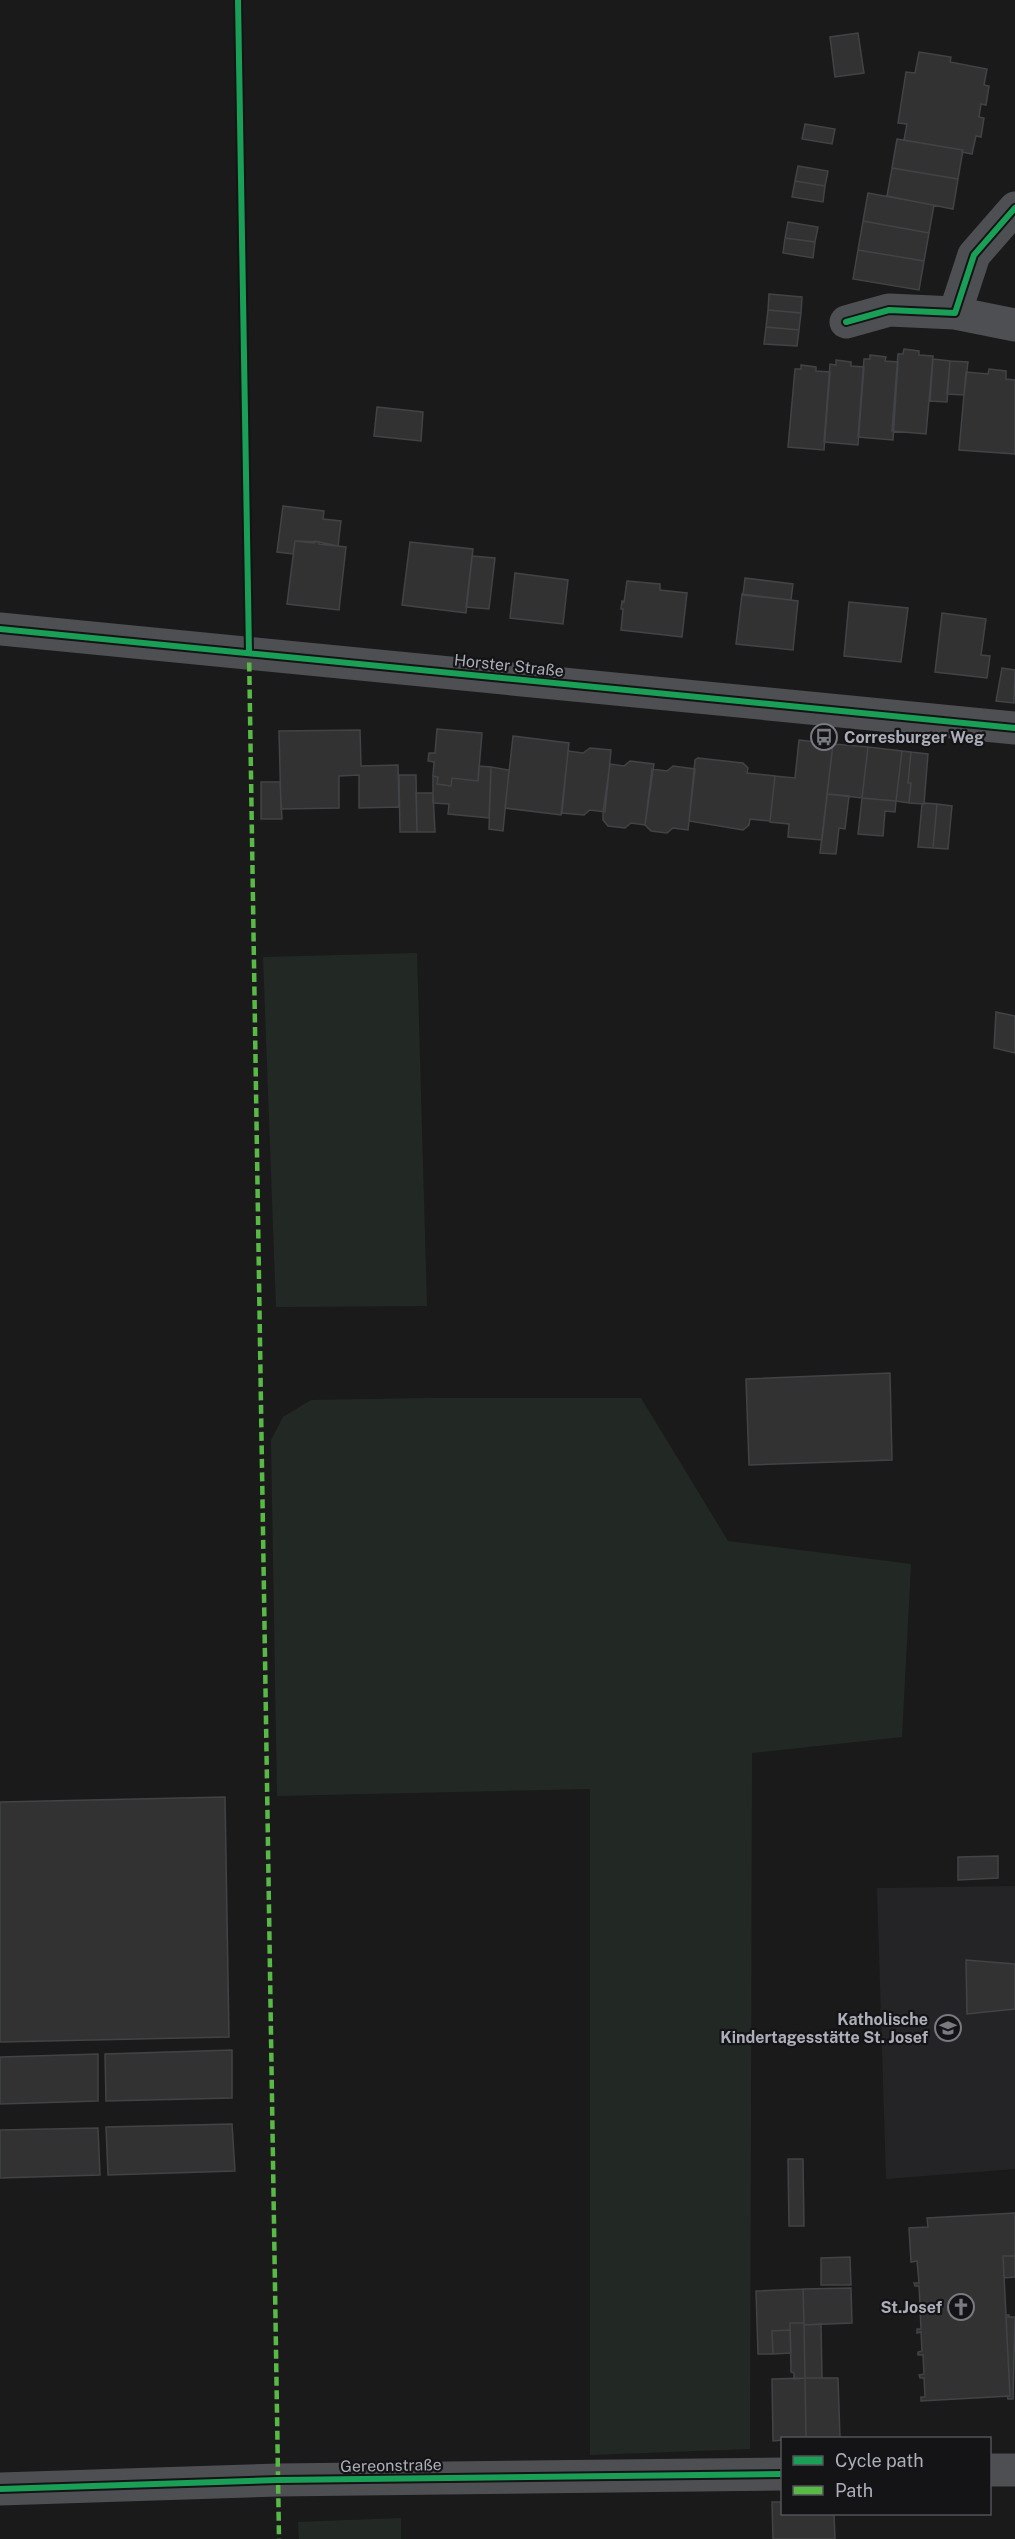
<svg xmlns="http://www.w3.org/2000/svg" width="1015" height="2539" viewBox="0 0 1015 2539" font-family="'Public Sans',sans-serif">
  <style>
    .built { fill: #242426 }
    .green { fill: #222924 }
    .building { fill: #323232; stroke: #424346; stroke-width: 1.5 }
    .lines { fill: none; stroke-linecap: round; stroke-linejoin: round }
    .minor { stroke: #4e4f53; stroke-width: 33 }
    .quiet { stroke: #58b947; stroke-width: 4.5; stroke-dasharray: 9 4.5; stroke-linecap: butt }
    .cycleway-casing { stroke: #141416; stroke-width: 10 }
    .cycleway { stroke: #1a9f57; stroke-width: 6 }
    .labels { text-anchor: middle; stroke-width: 4.5; stroke-linejoin: round; paint-order: stroke }
    .street-label { font-size: 16px; fill: #acaeba; stroke: #141416 }
    .poi-label { font-size: 16px; font-weight: bold; fill: #acaeba; stroke: #141416; text-anchor: end }
  </style>
  <rect width="100%" height="100%" fill="#1a1a1a"/>
  <path class="built" d="M1015,1886V2169L886,2179L877,1888Z"/>
  <path class="green" d="M417,953L427,1306L276,1307L263,957Z
    M427,1398H641L728,1541L911,1564L902,1737L752,1753L750,2449L590,2455V1789L277,1796L271,1440L283,1417L311,1400Z
    M401,2518V2539H299L298,2522Z"/>
  <path class="building" d="M858,33L864,73L835,77L830,37Z
    M919,52L951,57L950,62L987,69L984,85L989,86L986,105L981,104L979,117L984,118L981,137L976,136L972,154L962,152L963,150L904,140L907,124L898,123L906,72L915,73Z
    M805,124L835,129L832,144L802,139Z
    M897,139L963,150L958,179L892,168Z
    M798,166L828,171L825,186L795,181Z
    M892,168L958,179L953,209L887,196Z
    M795,181L825,186L823,202L792,197Z
    M868,193L934,205L929,233L863,221Z
    M863,221L929,233L924,261L858,250Z
    M788,222L818,227L815,242L785,238Z
    M785,238L815,242L813,258L783,253Z
    M858,250L924,261L919,290L853,279Z
    M769,294L802,297L801,313L768,310Z
    M768,310L801,313L799,330L766,327Z
    M766,327L799,330L797,346L764,344Z
    M904,349L919,351V355L933,356L926,434L892,431L898,354H903Z
    M870,355L886,357L885,361L898,362L893,440L858,437L864,359H870Z
    M933,359L950,361L947,402L930,401Z
    M836,360L851,362V366L864,367L858,445L824,442L830,364L836,365Z
    M950,361L968,362L964,395L947,394Z
    M801,365L816,367V371L830,372L824,450L788,447L795,369H801Z
    M989,369L1006,371V379L1015,380V454L959,450L966,372L988,374Z
    M377,407L423,412L421,441L374,436Z
    M283,506L324,511L323,519L341,521L338,546L315,541L314,543L295,541L293,554L277,552Z
    M295,541L319,542V544L346,547L339,610L287,604Z
    M410,542L473,549L466,613L402,605Z
    M472,556L495,558L489,609L466,607Z
    M515,573L568,580L563,624L510,618Z
    M745,578L793,584L791,600L743,595Z
    M627,581L660,584V590L687,593L682,637L621,630L623,609H621L622,601L624,602Z
    M742,594L798,601L793,650L736,644Z
    M849,602L908,608L901,662L844,656Z
    M942,613L986,619L981,655L990,656L987,678L935,672Z
    M1002,668L1015,670L1014,703L996,701Z
    M437,729L482,733L478,781L452,778L451,786L437,784L438,777L433,776L434,762L428,761L429,753H435Z
    M360,730L361,766L398,765L399,807L359,808V775L339,776V808L281,809L279,731Z
    M513,736L569,743L561,815L505,808Z
    M799,740L833,744L822,840L788,837L789,824L770,822L775,776L795,778Z
    M833,744L868,747L862,798L827,794Z
    M868,747L902,751L896,801L862,798Z
    M590,748L611,750L605,812L590,810L584,815L562,813L568,751L583,753Z
    M902,751L911,752L908,783H911L909,803L896,801Z
    M911,752L928,754L924,804L909,803L911,783H908Z
    M698,758L743,763L748,768L747,773L775,776L770,821L750,819L749,825L743,830L689,821L695,760Z
    M630,761L654,764L645,825L631,823L625,828L608,826L603,820V812L610,764L624,766Z
    M479,766L491,767L489,818L448,814L449,804L433,803V776L438,777L437,784L451,786L452,778L478,781Z
    M673,766L695,769L688,830L673,828L667,833L651,831L645,825L652,769L667,771Z
    M491,767L509,770L503,831L489,829Z
    M399,775H416L417,832H400Z
    M261,782H280L282,819H261Z
    M416,793H433L435,832H417Z
    M827,794L849,796L845,829L839,828L836,854L820,853Z
    M862,798L896,801L895,812L885,811L883,836L858,834Z
    M924,803L937,804L933,848L918,847L922,804Z
    M937,804L952,806L948,849L933,848Z
    M996,1012L1015,1016V1053L994,1048Z
    M890,1373L892,1460L749,1465L746,1379Z
    M225,1797L229,2037L0,2042V1802Z
    M998,1856V1878L958,1880V1857Z
    M966,1960L1015,1964V2009L967,2014Z
    M232,2050V2098L106,2101L105,2054Z
    M98,2054V2101L0,2104V2057Z
    M232,2124L235,2171L108,2175L106,2127Z
    M98,2128L100,2175L0,2178V2130Z
    M788,2159H803L804,2226H789Z
    M1015,2213V2256H1003L1006,2315H1009V2317H1006L1010,2396L921,2401V2397H925L924,2378H920L919,2375L924,2374L923,2355H918V2352L922,2351L921,2332L917,2333V2329H921L920,2309H916V2306L920,2305L919,2286H915L914,2283H919L917,2261L911,2262L909,2228L928,2227L927,2218Z
    M1003,2256H1015V2277L1004,2278Z
    M850,2257L851,2285H821V2258Z
    M851,2288L852,2323L804,2325L803,2289Z
    M803,2289L804,2323H790V2330L772,2331L773,2354H758L756,2291Z
    M1006,2317H1015L1013,2399H1008L1007,2396H1010Z
    M790,2323H804L805,2378L794,2379V2373L791,2372Z
    M821,2324L822,2378H805L804,2325Z
    M790,2330L791,2353L773,2354L772,2331Z
    M805,2378L806,2438L773,2441L772,2379Z
    M805,2378H838L840,2438H806Z
    M772,2502H782V2514H834L835,2539H773Z"/>
  <g class="lines">
    <path class="minor" d="M955,313L1015,325
      M846,322L889,310L955,313L974,255L1015,208
      M0,629L1015,728
      M990,2470H1015
      M0,2489L278,2480L782,2474"/>
    <path class="quiet" d="M249,649L279,2539"/>
    <defs>
      <path id="cycleway" d="M238,0L249,653
        M846,322L889,310L955,313L974,255L1015,208
        M0,629L1015,728
        M0,2489L278,2480L782,2474"/>
    </defs>
    <use href="#cycleway" class="cycleway-casing"/>
    <use href="#cycleway" class="cycleway"/>
  </g>
  <defs>
    <symbol id="bus-ring" viewBox="-11 -11 22 22"><circle r="9.5" fill="#141416" stroke="#797a82" stroke-width="1.5"/><path d="M-5-6H5V4H4V6H2V4H-2V6H-4V4H-5ZM-3.5-4V0h7V-4ZM-3.5 1.2v1.5H-2V1.2ZM2 1.2v1.5H3.5V1.2Z" fill="#797a82"/></symbol>
    <symbol id="school-ring" viewBox="-11 -11 22 22"><circle r="9.5" fill="#141416" stroke="#797a82" stroke-width="1.5"/><path d="M0-5L7-2L0 1L-7-2ZM-4 1L0 2.5L4 1V4Q0 6-4 4Z" fill="#797a82"/></symbol>
    <symbol id="church-ring" viewBox="-11 -11 22 22"><circle r="9.5" fill="#141416" stroke="#797a82" stroke-width="1.5"/><path d="M-1.2-6h2.4v3.5h3.3v2.4h-3.3V6h-2.4V-.1h-3.3v-2.4h3.3Z" fill="#797a82"/></symbol>
  </defs>
  <g fill-rule="evenodd">
    <use href="#bus-ring" x="809" y="722" width="30" height="30"/>
    <use href="#school-ring" x="933" y="2013" width="30" height="30"/>
    <use href="#church-ring" x="946" y="2292" width="30" height="30"/>
  </g>
  <g class="labels">
    <g class="street-label">
      <text transform="translate(509 665) rotate(6)" y="6">Horster Straße</text>
      <text transform="translate(391 2465) rotate(-1)" y="6">Gereonstraße</text>
    </g>
    <g class="poi-label">
      <text x="844" y="743" text-anchor="start">Corresburger Weg</text>
      <text x="928" y="2025">Katholische<tspan x="928" dy="18">Kindertagesstätte St. Josef</tspan></text>
      <text x="942" y="2313">St.Josef</text>
    </g>
  </g>
  <rect x="781" y="2437" width="210" height="78" fill="#141416" stroke="#515258" stroke-width="1.5"/>
  <rect x="793" y="2456" width="30" height="9" fill="#1a9f57" stroke="#515258" stroke-width="1.5"/>
  <text x="835" y="2467" font-size="18" fill="#acaeba">Cycle path</text>
  <rect x="793" y="2486" width="30" height="9" fill="#58b947" stroke="#515258" stroke-width="1.5"/>
  <text x="835" y="2497" font-size="18" fill="#acaeba">Path</text>
</svg>
